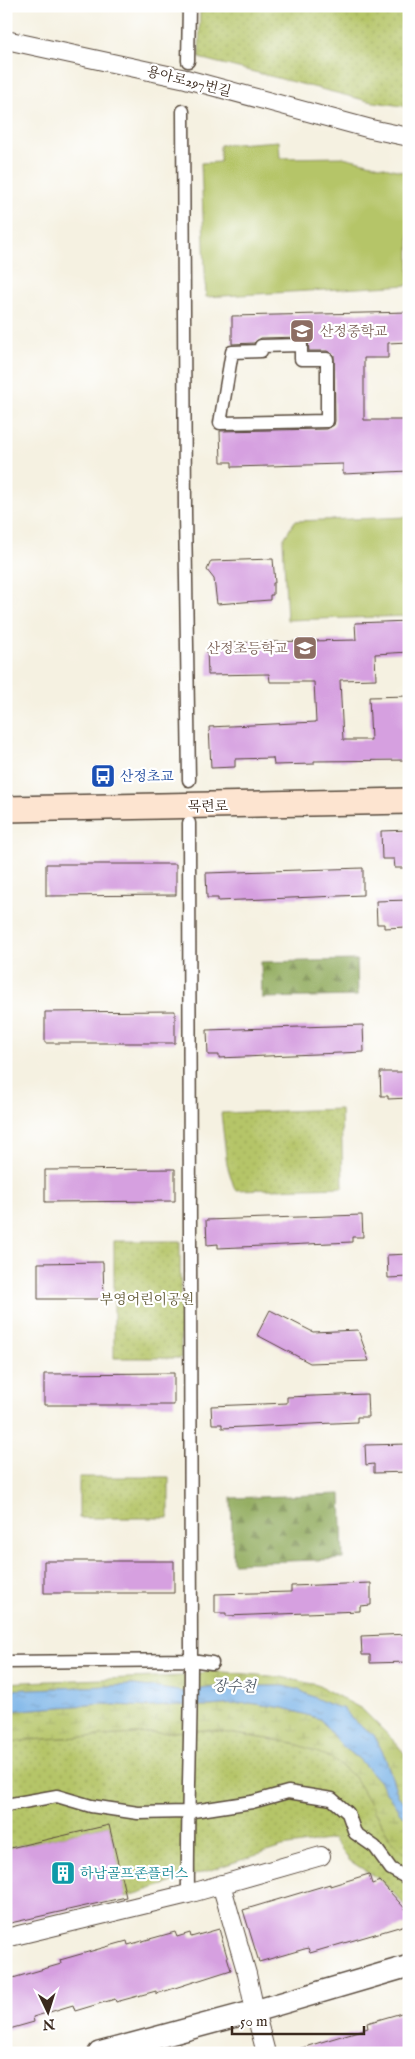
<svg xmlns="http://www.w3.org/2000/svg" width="415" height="2059" viewBox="0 0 415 2059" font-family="'IM FELL English','Noto Serif KR',serif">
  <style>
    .grass { fill: #b5c568; stroke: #787843 }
    .forest { fill: url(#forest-firs); stroke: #666a3d }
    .wetland { fill: url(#wetland-marsh); stroke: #787843 }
    .park { fill: url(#park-dots); stroke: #787843 }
    .water { fill: url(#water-ripples); stroke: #586d82 }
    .building { fill: #d6a0e0 }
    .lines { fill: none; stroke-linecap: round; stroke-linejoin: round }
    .pedestrian-casing { stroke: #57483b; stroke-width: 15 }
    .minor-casing { stroke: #57483b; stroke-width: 20 }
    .tertiary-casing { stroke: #57483b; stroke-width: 24 }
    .secondary-casing { stroke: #57483b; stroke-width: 28 }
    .pedestrian { stroke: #fff; stroke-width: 12 }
    .minor { stroke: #fff; stroke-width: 18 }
    .tertiary { stroke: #fff; stroke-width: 21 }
    .secondary { stroke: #fde4d0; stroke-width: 25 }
    .labels { text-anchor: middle; stroke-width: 4.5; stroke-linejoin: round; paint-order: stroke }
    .street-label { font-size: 14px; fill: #3b2a1e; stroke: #fff }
    .education-label { font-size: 14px; fill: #785e54; stroke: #fff; text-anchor: start }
    .transit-label { font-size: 14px; fill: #164399; stroke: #fff; text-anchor: start }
    .park-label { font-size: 14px; fill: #605834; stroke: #fff }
    .culture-label { font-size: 14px; fill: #0d838f; stroke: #fff; text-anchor: start }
    .water-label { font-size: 15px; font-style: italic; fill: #4f5964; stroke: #fff }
  </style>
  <defs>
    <pattern id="forest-firs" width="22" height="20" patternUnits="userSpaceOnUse" patternTransform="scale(1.25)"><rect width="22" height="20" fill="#90aa5c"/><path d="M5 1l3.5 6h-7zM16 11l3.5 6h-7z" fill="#778b4b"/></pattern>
    <pattern id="wetland-marsh" width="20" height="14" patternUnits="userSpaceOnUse" patternTransform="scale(1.25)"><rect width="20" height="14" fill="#b5c568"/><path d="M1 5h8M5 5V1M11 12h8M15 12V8" fill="none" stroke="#9da95a"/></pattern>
    <pattern id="park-dots" width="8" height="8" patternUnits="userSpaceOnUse" patternTransform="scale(1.25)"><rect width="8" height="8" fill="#b5c568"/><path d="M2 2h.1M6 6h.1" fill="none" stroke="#9da95a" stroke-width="1.8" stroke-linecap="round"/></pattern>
    <pattern id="water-ripples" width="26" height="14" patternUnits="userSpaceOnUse" patternTransform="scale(1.25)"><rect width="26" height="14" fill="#75b0e6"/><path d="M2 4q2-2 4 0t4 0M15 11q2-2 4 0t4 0" fill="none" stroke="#618fba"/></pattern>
  </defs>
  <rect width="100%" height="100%" fill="#fff"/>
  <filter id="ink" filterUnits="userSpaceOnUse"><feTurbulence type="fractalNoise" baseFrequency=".02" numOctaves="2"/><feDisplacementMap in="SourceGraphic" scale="10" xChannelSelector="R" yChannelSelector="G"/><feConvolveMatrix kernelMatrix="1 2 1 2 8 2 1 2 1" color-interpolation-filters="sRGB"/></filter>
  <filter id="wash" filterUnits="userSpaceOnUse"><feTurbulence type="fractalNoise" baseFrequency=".0096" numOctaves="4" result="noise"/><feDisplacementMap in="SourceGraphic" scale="20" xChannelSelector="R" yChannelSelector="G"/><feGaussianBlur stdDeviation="1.12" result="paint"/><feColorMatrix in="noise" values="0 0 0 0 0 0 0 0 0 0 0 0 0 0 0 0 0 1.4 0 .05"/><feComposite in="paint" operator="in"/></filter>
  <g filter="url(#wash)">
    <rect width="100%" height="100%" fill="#f5f1e1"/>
    <path class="grass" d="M279,141L280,158L343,157L409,173V285L206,297L201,163L220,162V145Z
      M409,517V616L287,620L283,540L295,521Z"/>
    <path class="forest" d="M357,960L358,996L262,998L261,962Z
      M341,1494L343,1559L233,1563L231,1498Z"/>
    <path class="wetland" d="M211,1671L281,1677L317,1685L362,1709L395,1742L409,1759V1806L398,1796L385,1757L374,1735L353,1720L344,1709L328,1704L299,1690L284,1686H230L208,1688L186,1692L135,1685L6,1690V1683L23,1682L182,1676Z
      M250,1703L284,1708L320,1719L340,1744L359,1759L379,1781L400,1813L409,1819V1857L389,1837L373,1809L294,1743L208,1730L29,1740L6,1744V1711L101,1704L149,1707L176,1705L208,1706Z"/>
    <path class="park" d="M200,6H409V107L368,101L199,58Z
      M341,1109L343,1187L235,1190L227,1165L221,1113Z
      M114,1241H180L181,1358H114Z
      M79,1477H169V1518H79Z
      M208,1730L294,1743L331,1758L355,1778L389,1837L409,1857V1910L382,1881L350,1861L333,1839L282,1847L126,1897L109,1825L6,1849V1744L29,1740Z"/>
    <path class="water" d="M135,1685L186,1692L208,1688L230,1686H284L299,1690L328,1704L344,1709L353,1720L374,1735L385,1757L398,1796L409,1806V1819L400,1813L379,1781L359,1759L340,1744L320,1719L284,1708L250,1703L208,1706L176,1705L149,1707L101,1704L6,1711V1690Z"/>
    <g id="blocks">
      <path class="building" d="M409,312V342L388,343V358H364V420H409V471L343,474V464L232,467V462H221L220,431L327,429L334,425L335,421L334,355L327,351H309L308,341L301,337L261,338L254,343L232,344V316Z
        M273,559L275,583H273V595H270V600L217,604L214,579L207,570L211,561Z
        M409,621V652L375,654L376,679L340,680L343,740H371L369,697L409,696V760L314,761V764L274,765L273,758L235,759V767L211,768L209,727L316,722L314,682H270L269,674L208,675L207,649L219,648V643L356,640L355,623Z
        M409,830V868H395L394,859H382L381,831Z
        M46,864H176V895L46,896Z
        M363,868V895L218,901V898H207L206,873Z
        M409,900L407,927L384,928V924H377L376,901Z
        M175,1011V1043H45V1012Z
        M363,1025L364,1052L219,1058V1055H208L207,1030Z
        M380,1072H409V1098L388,1099V1096H381Z
        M175,1169V1201L45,1202V1170Z
        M362,1215L363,1237H352V1242L218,1248V1244L207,1245L206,1220Z
        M409,1254V1277L388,1278L387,1255Z
        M103,1262L104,1299H38V1263Z
        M270,1310L313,1332L358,1330L369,1361L310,1363L257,1335Z
        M174,1373V1405H44V1374Z
        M367,1394L368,1417H357V1422L222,1428V1424H212L211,1406L287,1403V1397Z
        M409,1444V1472L374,1473V1464L366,1465L365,1445Z
        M44,1561H174V1593H44Z
        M371,1583V1605L360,1606V1611L226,1616V1613H215V1594L291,1592V1586Z
        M409,1634V1662L370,1663V1655H362L361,1636Z
        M109,1825L126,1897L6,1924V1849Z
        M369,1874L372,1884L380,1881L409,1913V1924L310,1953L308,1948L259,1962L243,1910L330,1884V1886Z
        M219,1929L231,1970L156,1994V1991L116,2002L115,1999L75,2011L73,2005L33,2017L34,2022L6,2030V1980L61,1964L60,1960L127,1941L128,1945L175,1932L177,1937L190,1933L191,1937Z
        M405,2012L409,2026V2053H298V2049L368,2028L367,2023Z"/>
    </g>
  </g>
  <g filter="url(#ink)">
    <use href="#blocks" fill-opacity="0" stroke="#57483b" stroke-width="1"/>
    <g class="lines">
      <defs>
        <path id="pedestrian" d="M188,61L189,6
          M183,111L185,512L189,780
          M301,345V359H327V421L220,423L232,352L261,351V346Z
          M6,1662L191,1660L212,1663
          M6,1805L57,1796L91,1806L138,1813L187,1812L252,1802L288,1792L332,1799L348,1813L355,1833L375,1847L391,1869L409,1879
          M188,1894C187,1816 191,1738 191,1660L189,823"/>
        <path id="minor" d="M6,40L186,79L371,129L409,137
          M221,1884L247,1974L255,2011L266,2053
          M6,1938L188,1894L321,1856"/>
        <path id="tertiary" d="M99,2053L255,2011L409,1966"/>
        <path id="secondary" d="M6,809L409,801"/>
      </defs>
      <use href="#pedestrian" class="pedestrian-casing"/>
      <use href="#minor" class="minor-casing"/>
      <use href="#tertiary" class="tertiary-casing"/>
      <use href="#secondary" class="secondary-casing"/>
      <use href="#pedestrian" class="pedestrian"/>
      <use href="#minor" class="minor"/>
      <use href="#tertiary" class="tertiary"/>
      <use href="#secondary" class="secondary"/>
    </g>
  </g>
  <defs>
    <symbol id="school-square" viewBox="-11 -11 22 22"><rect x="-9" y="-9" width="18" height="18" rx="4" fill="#8d6e63" stroke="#fff"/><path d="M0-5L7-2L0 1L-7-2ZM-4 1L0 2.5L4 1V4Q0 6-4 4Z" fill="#fff"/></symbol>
    <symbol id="bus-square" viewBox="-11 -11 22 22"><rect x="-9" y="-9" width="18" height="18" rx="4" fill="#1a4fb4" stroke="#fff"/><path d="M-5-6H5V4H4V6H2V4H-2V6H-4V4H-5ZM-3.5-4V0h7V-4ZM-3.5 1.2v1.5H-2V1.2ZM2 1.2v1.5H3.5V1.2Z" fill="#fff"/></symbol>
    <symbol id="building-square" viewBox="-11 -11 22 22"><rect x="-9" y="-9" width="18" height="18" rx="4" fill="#0f9aa8" stroke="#fff"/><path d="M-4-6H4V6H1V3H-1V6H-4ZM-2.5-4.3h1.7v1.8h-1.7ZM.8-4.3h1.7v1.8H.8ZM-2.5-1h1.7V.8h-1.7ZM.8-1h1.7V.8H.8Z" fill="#fff"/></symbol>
  </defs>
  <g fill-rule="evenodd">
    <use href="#school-square" x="288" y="317" width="28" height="28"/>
    <use href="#school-square" x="291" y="634" width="28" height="28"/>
    <use href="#bus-square" x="89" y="762" width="28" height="28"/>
    <use href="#building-square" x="49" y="1859" width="28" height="28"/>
  </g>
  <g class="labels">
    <g class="street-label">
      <text transform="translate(189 81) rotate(14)" y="5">용아로297번길</text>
      <text transform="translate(208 806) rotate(-1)" y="5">목련로</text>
    </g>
    <g class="education-label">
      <text x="320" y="336">산정중학교</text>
      <text x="288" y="653" text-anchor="end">산정초등학교</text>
    </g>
    <g class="transit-label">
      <text x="120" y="781">산정초교</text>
    </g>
    <g class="park-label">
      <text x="147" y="1304">부영어린이공원</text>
    </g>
    <g class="culture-label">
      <text x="80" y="1878">하남골프존플러스</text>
    </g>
    <g class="water-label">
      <text transform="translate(234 1686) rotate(1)" y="5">장수천</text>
    </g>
  </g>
  <rect width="415" height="2059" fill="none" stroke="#fff" stroke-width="25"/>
  <g transform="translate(48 2012) rotate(176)" stroke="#ffffff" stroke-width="4" paint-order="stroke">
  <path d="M0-4L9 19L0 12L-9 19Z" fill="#3b2a1e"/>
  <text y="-8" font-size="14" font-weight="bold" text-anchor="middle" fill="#3b2a1e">N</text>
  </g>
  <path d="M232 2026v8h132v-8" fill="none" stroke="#3b2a1e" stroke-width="2.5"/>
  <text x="240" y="2026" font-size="15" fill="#3b2a1e" stroke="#ffffff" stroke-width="4" paint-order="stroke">50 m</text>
</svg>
